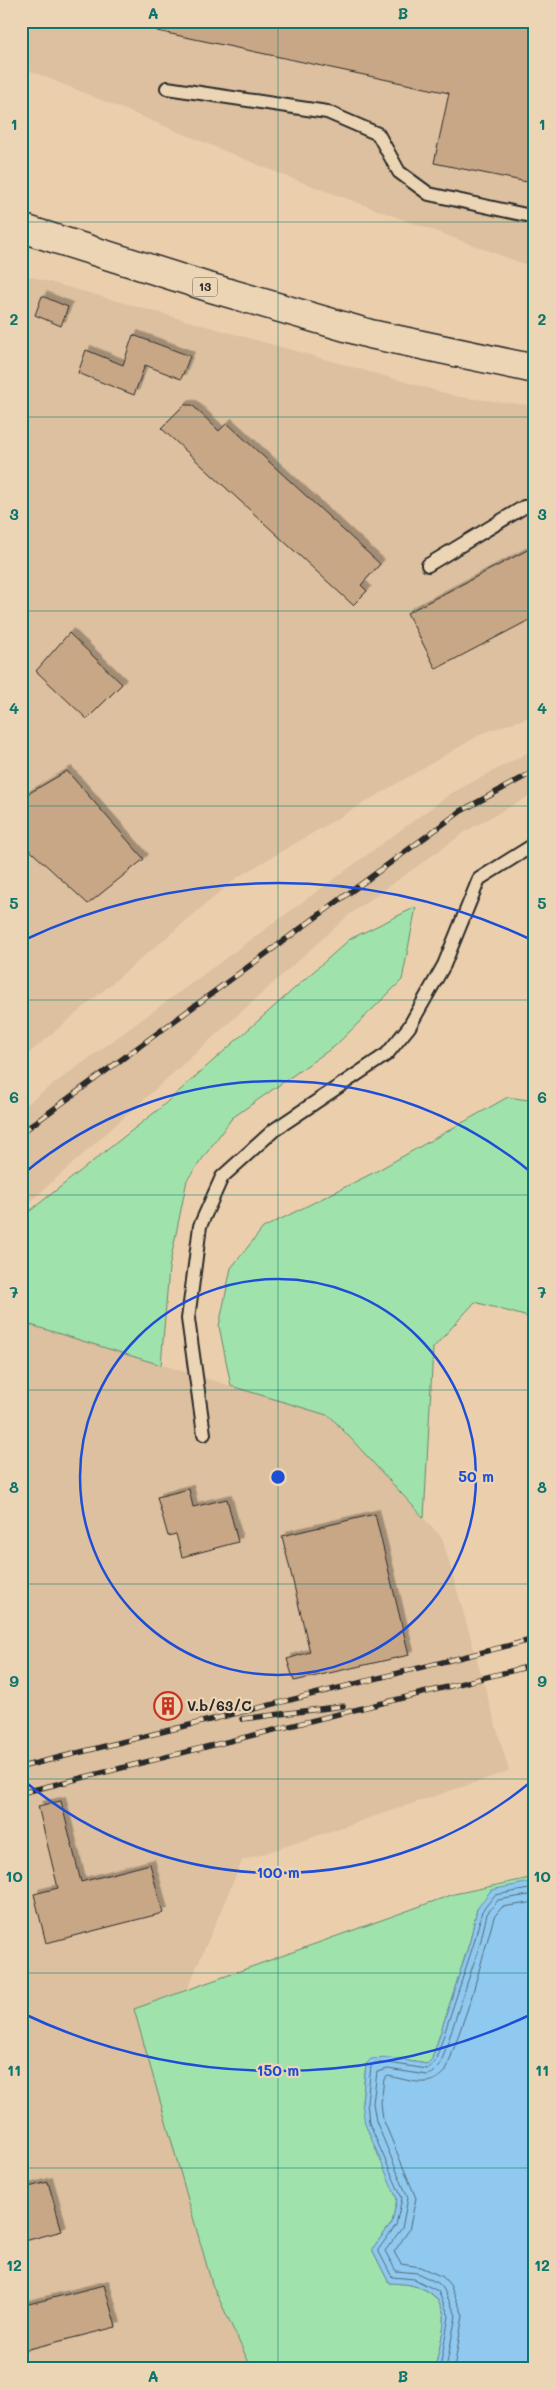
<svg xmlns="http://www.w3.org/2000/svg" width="556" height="2390" viewBox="0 0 556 2390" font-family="Mali,sans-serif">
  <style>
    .built { fill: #dcc09f }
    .green { fill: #a0e2ac; stroke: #66866c }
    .water { fill: #8fc9ef; stroke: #678aa1 }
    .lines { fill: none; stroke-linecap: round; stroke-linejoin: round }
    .shore { stroke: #536a79; stroke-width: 1 }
    .building { fill: #c8a786; stroke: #2b2b2b; filter: url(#shadow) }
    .service-casing { stroke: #2b2b2b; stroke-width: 16 }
    .primary-casing { stroke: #2b2b2b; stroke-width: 31 }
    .service { stroke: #ecd5b5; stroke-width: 12 }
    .primary { stroke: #ecd5b5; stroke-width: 28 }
    .rail-casing { stroke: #2b2b2b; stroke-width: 5.5 }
    .rail { stroke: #ecd5b5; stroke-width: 4; stroke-dasharray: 11; stroke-linecap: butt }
    .grid { fill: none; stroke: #0f766e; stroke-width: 1; stroke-opacity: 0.55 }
    .ring { fill: none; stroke: #1d4ed8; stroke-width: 2.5 }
    .labels { text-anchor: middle; stroke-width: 4.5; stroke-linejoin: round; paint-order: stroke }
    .shield { fill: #ecd5b5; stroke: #655e54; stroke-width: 1 }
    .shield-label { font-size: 12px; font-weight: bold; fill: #2b2b2b }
    .poi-label { font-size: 14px; font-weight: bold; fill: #2b2b2b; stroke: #ecd5b5; text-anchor: start }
    .centre { fill: #1d4ed8; stroke: #ecd5b5; stroke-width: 2.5 }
    .ring-label { font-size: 15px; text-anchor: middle; font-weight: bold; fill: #1d4ed8; stroke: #ecd5b5; stroke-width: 4.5; stroke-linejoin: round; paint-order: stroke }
    .neatline { fill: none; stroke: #0f766e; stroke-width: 2 }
    .grid-label { font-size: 16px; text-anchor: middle; font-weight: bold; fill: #0f766e }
  </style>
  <defs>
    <filter id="shadow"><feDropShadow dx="4.5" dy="-4.5" stdDeviation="0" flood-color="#0004"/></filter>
  </defs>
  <rect width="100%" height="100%" fill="#ebcfad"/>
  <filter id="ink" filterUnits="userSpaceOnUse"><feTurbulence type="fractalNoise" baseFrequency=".02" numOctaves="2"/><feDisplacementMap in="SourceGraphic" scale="10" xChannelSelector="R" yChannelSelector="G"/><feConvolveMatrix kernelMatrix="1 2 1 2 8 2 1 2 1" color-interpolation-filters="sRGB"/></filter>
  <g filter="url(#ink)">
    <path class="built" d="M21,21H535V268L288,177L21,67Z
      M21,274L459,397L535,406V715L483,733L238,877L21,1060Z
      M535,749V793L471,828L350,914L21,1210V1108L450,794Z
      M21,1322L330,1416L442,1538L509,1771L242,1861L187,1990L134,2009L212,2284L252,2369H21Z"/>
    <path class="green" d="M416,907L402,980L335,1046L232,1118L187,1180L169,1268L161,1365L21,1322V1218L159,1109L350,939Z
      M508,1097L535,1101V1319L475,1302L433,1348L424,1518L330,1416L231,1386L219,1326L231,1268L263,1228L375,1172Z
      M535,1877V1884L530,1882L477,1909L470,1941L432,2059L427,2064L389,2058L366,2064L362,2102L397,2199L392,2223L372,2249L389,2283C413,2284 437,2287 444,2315C446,2323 437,2358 435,2369H252L212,2284L134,2009L454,1894Z"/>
    <path class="water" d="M530,1882L535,1884V2369H435C437,2358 446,2323 444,2315C438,2287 413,2284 389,2283L372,2249L392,2223L397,2199L365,2124L362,2102L366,2064L371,2059L389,2058L427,2064L432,2059L470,1941L477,1909L491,1890Z"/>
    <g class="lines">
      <path class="shore" d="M440,2369L449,2316L438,2291L414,2279L392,2277L378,2250L396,2225L402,2198L369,2123L367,2102L371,2066L374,2063H389L427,2069L435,2062L474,1943L482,1911L495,1895L535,1888
        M446,2369L456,2315L443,2288L438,2283L417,2273L396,2271L385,2251L402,2228L408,2198L376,2121L373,2103L377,2072L388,2069L427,2075L433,2073L440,2066L480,1944L487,1914L498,1900L535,1894
        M454,2369L463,2315L450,2285L443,2277L420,2267L401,2264L394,2252L409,2230L416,2198L383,2119L381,2103L384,2079L388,2076C410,2080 429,2090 446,2071L471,1999L494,1917L502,1907L535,1902"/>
    </g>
    <path class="building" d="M158,21H535V172L532,183L434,163L449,93L157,31Z
      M42,296L68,307L61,326L35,315Z
      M133,335L190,356L181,379L145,365L134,395L78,373L86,350L123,365Z
      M184,405H192L219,431L227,423L380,564L361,585L367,591L353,605L161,428Z
      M535,546V617L436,669L407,613Z
      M69,633L122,684L87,719L36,671Z
      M67,771L144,859L88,904L21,842V798Z
      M189,1489L193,1507L227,1499L238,1542L182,1557L176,1534L168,1536L157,1497Z
      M375,1514L409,1655L294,1681L287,1659L310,1652L282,1536Z
      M61,1801L81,1882L150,1864L163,1913L46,1943L34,1894L58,1888L38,1806Z
      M48,2182L62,2231L21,2242V2189Z
      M104,2285L116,2327L21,2351V2306Z"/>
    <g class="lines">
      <defs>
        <path id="service" d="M167,88L327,112L378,134L399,172L429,194L526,215L535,214
          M428,565L524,507L535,506
          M204,1434L188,1319L200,1226L222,1177L274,1130L387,1054L409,1027L444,965L479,879L535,844"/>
        <path id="primary" d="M21,228L208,287L370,334L535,369"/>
      </defs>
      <use href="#service" class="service-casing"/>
      <use href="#primary" class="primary-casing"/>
      <use href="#service" class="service"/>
      <use href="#primary" class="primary"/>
      <defs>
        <path id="rail" d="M21,1133L461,811L535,771
          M242,1719L343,1706
          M21,1767L535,1639
          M21,1793L535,1665"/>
      </defs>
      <use href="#rail" class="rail-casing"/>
      <use href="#rail" class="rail"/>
    </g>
  </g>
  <path class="grid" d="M278,21V2369M21,222H535M21,417H535M21,611H535M21,806H535M21,1000H535M21,1195H535M21,1390H535M21,1584H535M21,1779H535M21,1973H535M21,2168H535"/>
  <g class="ring">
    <circle cx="278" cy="1477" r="198"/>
    <path d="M533 1780A396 396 0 0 1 23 1780M23 1174A396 396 0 0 1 533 1174"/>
    <path d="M534 2013A594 594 0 0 1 22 2013M22 941A594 594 0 0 1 534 941"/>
  </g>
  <defs>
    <symbol id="building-ring" viewBox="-11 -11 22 22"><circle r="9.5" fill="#ecd5b5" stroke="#c8321e" stroke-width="1.5"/><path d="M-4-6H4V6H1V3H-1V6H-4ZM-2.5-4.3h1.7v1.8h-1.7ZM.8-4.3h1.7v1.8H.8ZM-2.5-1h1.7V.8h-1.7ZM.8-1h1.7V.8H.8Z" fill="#c8321e"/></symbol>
  </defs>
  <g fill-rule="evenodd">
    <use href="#building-ring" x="152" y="1690" width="32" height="32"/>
  </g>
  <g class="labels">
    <rect class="shield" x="192.5" y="277.5" width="25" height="19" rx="4"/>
    <g class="shield-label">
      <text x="205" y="291">13</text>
    </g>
    <g class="poi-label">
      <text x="187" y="1711">V.b/63/C</text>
    </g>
  </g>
  <circle cx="278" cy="1477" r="8" class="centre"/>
  <g class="ring-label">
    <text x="476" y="1482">50 m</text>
    <text x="278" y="1878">100 m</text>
    <text x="278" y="2076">150 m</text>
  </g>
  <rect width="556" height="2390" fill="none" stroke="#ecd5b5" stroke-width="55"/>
  <rect x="28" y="28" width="500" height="2334" class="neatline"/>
  <g class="grid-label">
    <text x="153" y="19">A</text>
    <text x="403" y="19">B</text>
    <text x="14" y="130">1</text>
    <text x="542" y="130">1</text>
    <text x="14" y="325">2</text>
    <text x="542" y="325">2</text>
    <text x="14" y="520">3</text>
    <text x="542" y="520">3</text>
    <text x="14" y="714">4</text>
    <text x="542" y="714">4</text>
    <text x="14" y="909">5</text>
    <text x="542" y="909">5</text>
    <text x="14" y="1103">6</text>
    <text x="542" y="1103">6</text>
    <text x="14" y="1298">7</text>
    <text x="542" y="1298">7</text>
    <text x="14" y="1493">8</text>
    <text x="542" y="1493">8</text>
    <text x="14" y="1687">9</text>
    <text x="542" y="1687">9</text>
    <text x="14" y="1882">10</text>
    <text x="542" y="1882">10</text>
    <text x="14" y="2076">11</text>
    <text x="542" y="2076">11</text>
    <text x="14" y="2271">12</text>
    <text x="542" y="2271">12</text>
    <text x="153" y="2382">A</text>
    <text x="403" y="2382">B</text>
  </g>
</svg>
